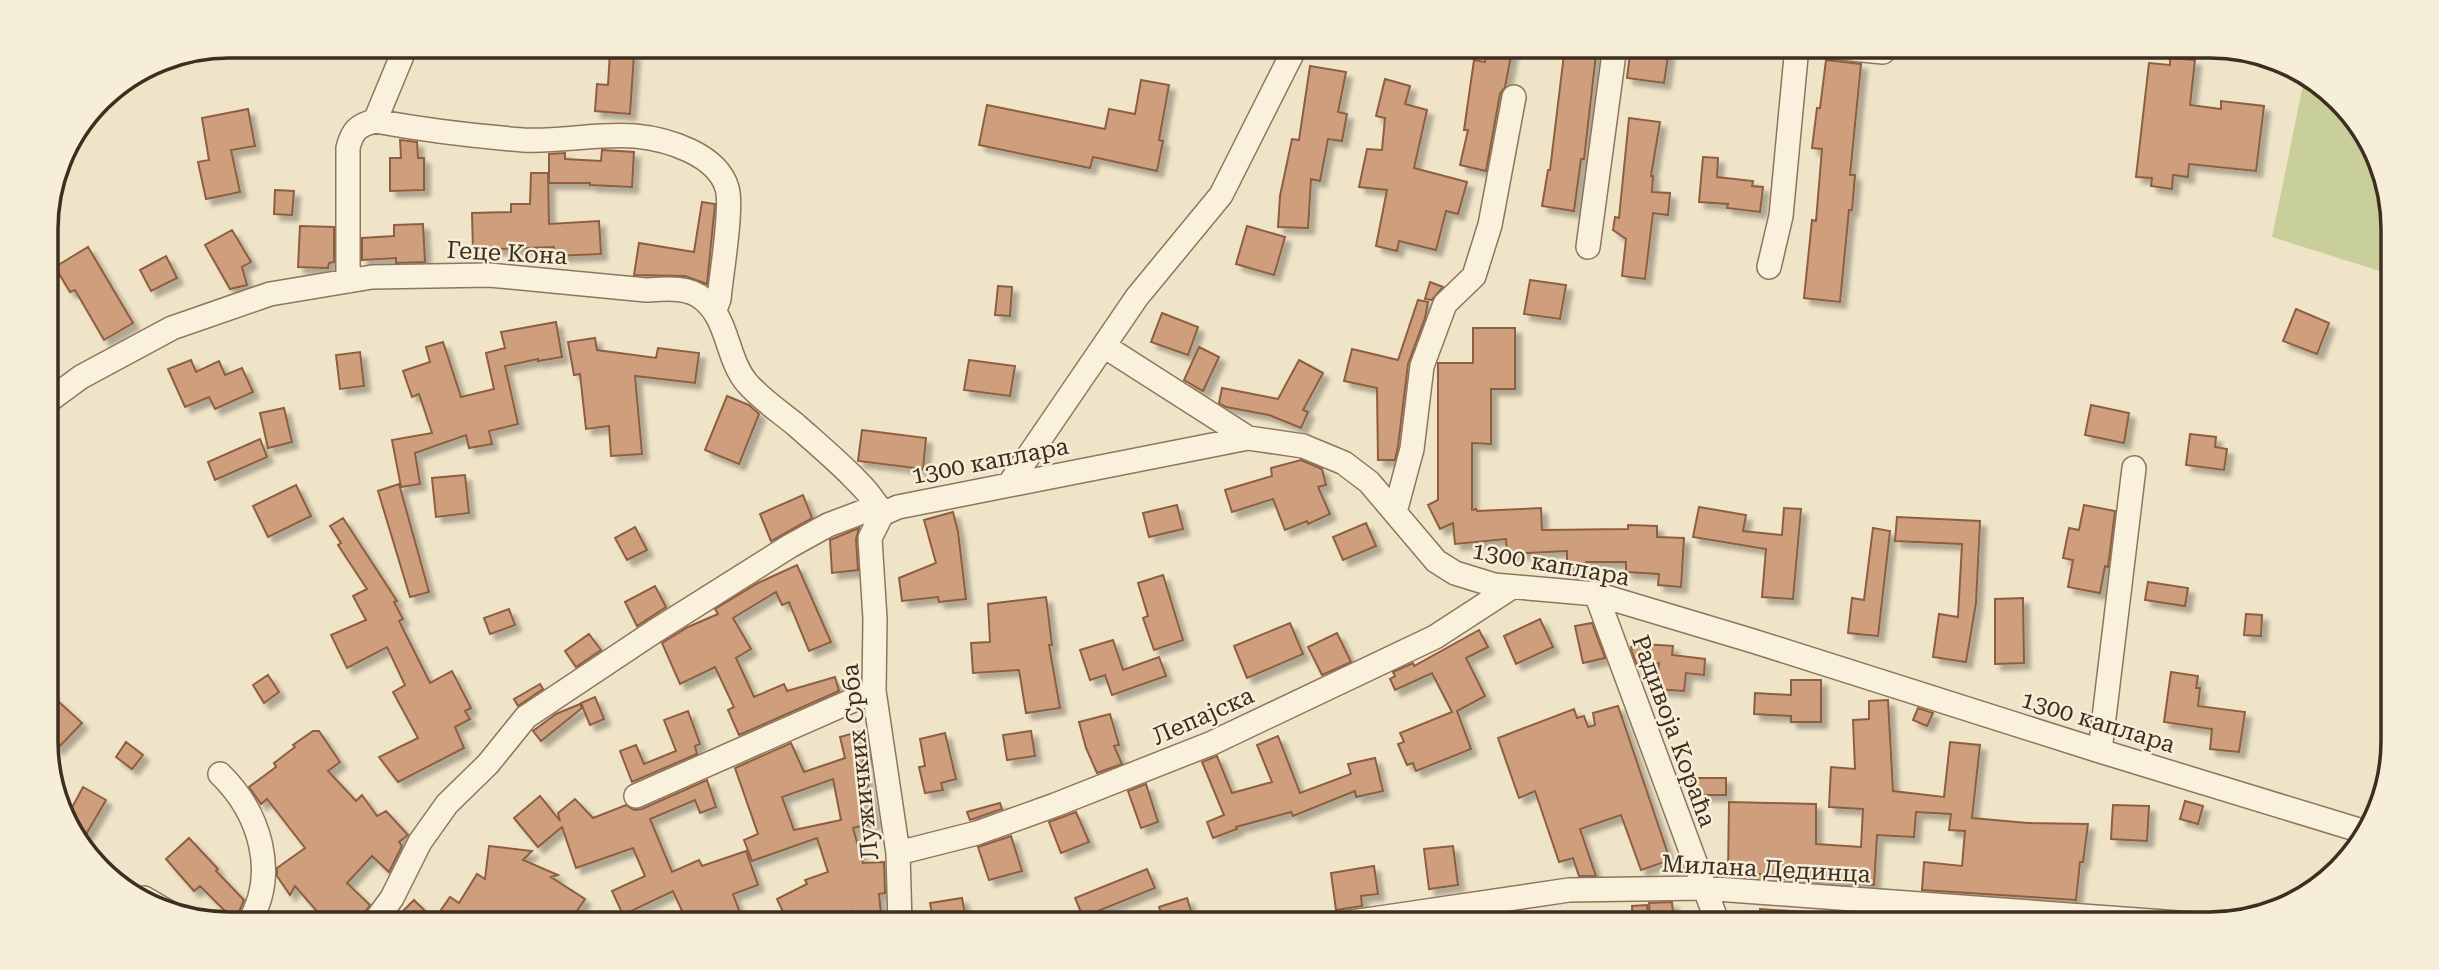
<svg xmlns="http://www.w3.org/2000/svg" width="2439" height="970" viewBox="0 0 2439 970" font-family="'Roboto Serif',serif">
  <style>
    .green { fill: #c9cf9b }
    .building { fill: #cf9f7d; stroke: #8d5f41; stroke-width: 2; fill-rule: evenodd; filter: url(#shadow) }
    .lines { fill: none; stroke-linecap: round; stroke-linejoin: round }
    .street-casing { stroke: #8d765c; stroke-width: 26 }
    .street { stroke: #faf1dc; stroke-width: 23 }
    .labels { text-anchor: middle; stroke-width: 5; stroke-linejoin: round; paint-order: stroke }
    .street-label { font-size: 24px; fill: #3d2e20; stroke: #f7eed8 }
    .rim { fill: none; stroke: #3d2e20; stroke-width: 3.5 }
  </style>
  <defs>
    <filter id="shadow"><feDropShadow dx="6" dy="6" stdDeviation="2" flood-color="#0004"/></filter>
  </defs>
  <rect width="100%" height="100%" fill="#f0e4c8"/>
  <path class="green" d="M2304,80L2355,117L2392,204V257L2389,274L2272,237Z"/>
  <path class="building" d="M1486,46H1513L1505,87L1500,94L1486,171L1460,165L1468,130H1464L1474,60L1485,62Z
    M1565,46H1597L1584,159H1581L1574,211L1542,206L1548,170H1550Z
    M1631,46L1669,50L1664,83L1627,78Z
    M610,52L634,54L630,114L595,111L597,84L608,85Z
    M2170,58L2195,60L2190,105L2221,109V101L2264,106L2256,171L2189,164L2188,177L2173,175L2172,189L2151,186L2152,178L2136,177L2149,63L2170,65Z
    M1826,60L1861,64L1850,175H1855L1852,210H1849L1840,302L1804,298L1812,220L1816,221L1822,149L1812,148L1817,108H1820Z
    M1310,66L1346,72L1338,112L1347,114L1342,141L1328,139L1320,181L1311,179L1308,228L1278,227L1280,196L1292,139L1299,140Z
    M1385,79L1410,86L1405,104L1427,110L1414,168L1467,182L1458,214L1446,211L1436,250L1399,241L1397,251L1376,246L1387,190L1359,187L1367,149L1382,150L1385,118L1376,116Z
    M1141,80L1169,85L1159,140L1163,141L1157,171L1093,157L1090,168L979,145L987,105L1105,129L1109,109L1135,114Z
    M248,109L255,146L231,150L240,192L206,199L198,162L209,160L202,118Z
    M1629,118L1660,122L1651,176H1653L1652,192L1670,193L1668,215L1653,213L1645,279L1622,276L1626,239L1613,230L1615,217L1619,218Z
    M400,140L417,142L418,158H424V190L390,191V158H401Z
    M602,150L634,152L632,187L590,185V183H549V154L565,153V159L601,161Z
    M1703,157L1718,158L1717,177L1753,181L1752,186L1763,187L1760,212L1727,208L1728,204L1699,202Z
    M531,173H548L549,224L599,221L601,254L554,256V247L473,250L472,213L511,212V204H530Z
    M275,190L294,191L292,215L274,214Z
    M702,202L715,204L707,284L685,276L634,275L639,243L694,252Z
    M423,224L425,262L396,263V258L362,260V238L394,236V225Z
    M300,226L334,227V262L329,263L328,268L298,267Z
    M1247,226L1285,237L1274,275L1236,264Z
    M232,230L251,262L242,267L247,285L230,289L205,245Z
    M88,247L133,323L104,340L75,290L70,292L55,267Z
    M166,256L177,278L151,291L140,270Z
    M1530,280L1566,285L1560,319L1524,314Z
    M1430,282L1443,287L1432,300L1425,299Z
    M998,286L1012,287L1010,316L995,315Z
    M1418,300L1428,302L1425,318L1408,364L1398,446L1395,460H1378L1377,388L1344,381L1352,349L1398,360Z
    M2296,309L2329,323L2317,354L2283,341Z
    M1162,313L1198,327L1188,355L1151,342Z
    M556,322L562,357L538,361V359L505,366L518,424L489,431L492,444L469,448L466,435L415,453L420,484L401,487L392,440L432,433L419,394L412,397L403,371L430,362L426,347L443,342L461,397L494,389L486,353L505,348L501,332Z
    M1473,328H1515V389H1491V444L1472,443V510L1476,509L1477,511L1541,508L1542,530L1628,529V525L1657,526V537L1684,538L1681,587L1658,585L1659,574L1626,572V562H1586V572H1567V551L1507,554L1506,539L1455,544L1453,523L1440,529L1428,505L1438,500V363H1473Z
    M595,338L597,350L656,358L658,348L699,353L695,383L635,376L642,454L611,456L609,426L586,429L580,374L574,375L568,342Z
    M1199,347L1219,357L1203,391L1184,380Z
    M360,352L364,386L340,389L336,355Z
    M191,360L196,372L219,361L225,375L242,368L253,392L215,409L209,397L185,407L168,369Z
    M969,360L1015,366L1010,396L964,390Z
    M1299,360L1323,373L1303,410L1308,412L1301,428L1269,415L1226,407L1219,403L1222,388L1278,399Z
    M727,396L749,405L759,414L739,464L705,450Z
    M2091,405L2129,413L2124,443L2085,435Z
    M284,408L292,442L268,448L260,413Z
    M862,430L926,438L923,469L858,461Z
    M2190,434L2216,437L2215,447L2227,449L2224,470L2186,465Z
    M260,439L267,457L215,480L208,462Z
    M1301,460L1322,469L1326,485L1318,487L1330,514L1308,524L1307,521L1285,530L1273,499L1232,512L1225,490L1272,476L1271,468Z
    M465,475L469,513L436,517L432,478Z
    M399,484L429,592L410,597L378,491Z
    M296,485L311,516L268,537L253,506Z
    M803,495L812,518L771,541L760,514Z
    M1177,505L1183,529L1149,537L1143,513Z
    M2084,505L2115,511L2108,567L2105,566L2100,593L2068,587L2073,560L2063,558L2069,528L2079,530Z
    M1699,507L1746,515L1743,531L1782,535L1784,508L1801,509L1793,599L1762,597L1766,549L1693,537Z
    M953,512L958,532L966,599L939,602L938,597L902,601L899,578L936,563L924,520Z
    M1897,517L1980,521L1976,603L1966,662L1933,657L1939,614L1958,617L1962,544L1895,541Z
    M343,518L397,601L394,602L403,619L399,621L430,683L452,671L471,708L465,711L470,719L455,727L464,748L398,782L379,757L418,738L393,692L405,685L387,647L347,668L331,635L366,620L353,596L367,589L338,545L341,543L330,526Z
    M1366,523L1376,546L1343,560L1333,537Z
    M635,527L647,550L627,560L615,538Z
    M859,528L856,539L858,570L832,573L830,540Z
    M1873,528L1890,531L1878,636L1848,633L1852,598L1864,600Z
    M797,565L831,642L809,651L789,602L782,605L776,592L733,618L751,649L736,658L754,697L784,684L787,691L835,677L839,691L739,735L728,710L734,707L715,667L680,684L662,643L688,627L718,614L715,609L758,583Z
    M1163,575L1183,640L1154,650L1143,618L1148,616L1138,583Z
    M2148,582L2188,588L2185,606L2145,600Z
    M655,586L666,607L637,626L625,602Z
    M1046,597L1052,645H1049L1060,708L1026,713L1019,670L973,673L971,643L990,642L988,604Z
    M2023,598L2024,663L1995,664V599Z
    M509,609L515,625L490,634L484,618Z
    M2246,614L2262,615L2261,636L2244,635Z
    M1540,619L1553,647L1516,664L1504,636Z
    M1290,623L1303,654L1247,678L1234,646Z
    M1592,623L1605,658L1583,663L1575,626Z
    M1479,630L1488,647L1466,658L1485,696L1457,711L1471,749L1416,771L1413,763L1407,765L1398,744L1404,742L1400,733L1452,712L1432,673L1395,690L1390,679L1395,676L1393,672L1413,663L1414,666Z
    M1337,633L1351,662L1322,675L1308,647Z
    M589,634L601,650L576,667L565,651Z
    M1113,640L1123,670L1159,657L1166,676L1112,695L1105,675L1090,680L1080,650Z
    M1644,644L1673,646L1672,655L1705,659L1704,675L1686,673L1684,691L1656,689L1659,663L1638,668L1632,652L1631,647Z
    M2171,672L2198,676L2196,688H2200L2198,706L2245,712L2239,752L2210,749L2212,729L2164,722Z
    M268,675L279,692L264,703L253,685Z
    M1791,680H1821V722H1791V716L1754,714L1755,693L1791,695Z
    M540,684L543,689L518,706L514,699Z
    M48,692L82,723L57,749L49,741Z
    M595,697L604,719L590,725L581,703Z
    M1888,700L1893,791L1944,797L1950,742L1980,745L1972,818L2028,823L2088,824L2083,862H2080L2076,900L1922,890L1924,862L1962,866L1965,831L1949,830L1951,814L1916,812L1914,837L1877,835L1874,885L1783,879V874H1728L1729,802L1816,804V844L1861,847L1863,809L1829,807L1831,767L1855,769L1853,720L1869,719V701Z
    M580,704L582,708L541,741L533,731L556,714Z
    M1618,706L1670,860L1641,870L1621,815L1580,829L1596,876H1579L1573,858L1559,862L1535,791L1519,798L1498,738L1574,709L1577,718L1584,716L1588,727L1595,725L1593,713Z
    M1918,708L1933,713L1927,726L1913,720Z
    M688,711L700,744L695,746L697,754L632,782L620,751L636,745L644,764L676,751L664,720Z
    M1110,714L1119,745L1114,746L1122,764L1097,773L1086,748L1079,722Z
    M866,730L870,759L863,761L875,823L853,828L863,863L884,862L885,893L879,894L882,924H853L852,911L802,924L794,911L785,916L777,899L807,884L805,880L828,872L817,838L752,861L744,840L758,834L735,768L791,743L804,772L845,758L840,737ZM833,779L841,820L794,830L782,797Z
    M313,731H319L340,762L328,771L356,801L362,795L377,816L386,811L408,835L399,842L402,846L389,872L372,856L347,883L370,905L362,916L359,924H313L321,916L295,886L290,895L277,876V868L305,848L267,799L261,804L249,787L276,767L274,763L295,747L293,745Z
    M1031,731L1035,756L1007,760L1003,735Z
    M945,733L956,779L941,783L943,790L925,793L919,767L925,766L920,739Z
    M1278,736L1300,793L1351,774L1348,764L1375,758L1383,791L1356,797L1355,791L1293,816L1291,812L1236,827L1237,829L1213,838L1207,822L1224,815L1202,762L1217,756L1232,793L1272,782L1257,745Z
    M126,742L143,755L132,769L116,757Z
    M1692,778H1726V795H1691Z
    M707,780L716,807L700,813L695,800L650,819L672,872L699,860L702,866L746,851L758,885L733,894L744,924H688L673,891L623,915L612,891L645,876L633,848L576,868L562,827L538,847L514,818L540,796L560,821L558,813L575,799L593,818L626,805L634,810L642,809Z
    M1146,784L1158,822L1141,828L1128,791Z
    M83,787L106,800L81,843L68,815Z
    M2185,801L2203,806L2198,824L2180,819Z
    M1000,803L1002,809L970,820L967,812Z
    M2113,805L2149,806L2147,841L2111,839Z
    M1076,812L1089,842L1061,853L1049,822Z
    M1011,836L1022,871L989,880L978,847Z
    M189,838L218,869L216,871L244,900L235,921L200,886L194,891L166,859Z
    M489,846L532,851L523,860L558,875L551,877L585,899L568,924H390L414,900L434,920L450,897L459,903L477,874L485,879Z
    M1453,846L1458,885L1429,889L1424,849Z
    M1374,866L1378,894L1361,896L1362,906L1336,910L1331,873Z
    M1147,869L1155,888L1083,917L1075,898Z
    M962,898L967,924H934L930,903Z
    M1187,898L1195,924H1164L1159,907Z
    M1672,902L1673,913L1650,915L1649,903Z
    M1647,905L1649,923L1633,924L1632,906Z
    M1760,909L1805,912V924H1759Z"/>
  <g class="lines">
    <defs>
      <path id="street" d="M1822,46L1883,52
        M375,121C424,130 473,136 523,140C560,142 598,133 635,136C667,139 717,154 727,188C733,207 721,276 719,299L715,310
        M1588,247L1615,46
        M1769,267L1781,216L1797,46
        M348,281V148C352,131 358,125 375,121L406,46
        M1104,346L1248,438
        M47,402L81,377L172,328L270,294L372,277L489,275L646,290C664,289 688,286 703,299C729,320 726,358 747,383C762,400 779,411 796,425C815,442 834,458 852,476C864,488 874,498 882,514
        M1010,483L1137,297L1221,195L1296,46
        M1395,512L1412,449L1422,366L1445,304L1474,276L1490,225L1514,97
        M882,514L898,507L1248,438L1303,446L1344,463L1369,482L1436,561L1455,573L1494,585L1596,594L1753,641L2100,751L2362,831
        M882,514L870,538L875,619L874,691L898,853L900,924
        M1596,594L1718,924
        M2100,751L2134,468
        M220,774C260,813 279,874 248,924
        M636,796L874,691
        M898,853L977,833L1055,805L1212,743L1435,637L1512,587
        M144,898L173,915
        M373,924L392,898L420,842L447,804L488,764L526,717L655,631L790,546L828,525L878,506
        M1339,924L1569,890L1703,888L2192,924"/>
    </defs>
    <use href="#street" class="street-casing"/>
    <use href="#street" class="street"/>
  </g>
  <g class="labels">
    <g class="street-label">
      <text transform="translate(507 253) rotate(3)" y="8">Геце Кона</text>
      <text transform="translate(990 461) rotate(-11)" y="8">1300 каплара</text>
      <text transform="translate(1551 564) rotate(10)" y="8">1300 каплара</text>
      <text transform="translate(1203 716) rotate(-24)" y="8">Лепајска</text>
      <text transform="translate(2098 722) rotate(17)" y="8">1300 каплара</text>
      <text transform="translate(1674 731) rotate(70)" y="8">Радивоја Кораћа</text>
      <text transform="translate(860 762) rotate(-96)" y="8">Лужичких Срба</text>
      <text transform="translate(1766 869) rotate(3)" y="8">Милана Дединца</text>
    </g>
  </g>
  <path d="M0 0H2439V970H0ZM229 58H2210A171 171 0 0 1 2381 229V741A171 171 0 0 1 2210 912H229A171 171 0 0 1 58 741V229A171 171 0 0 1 229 58Z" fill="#f7eed8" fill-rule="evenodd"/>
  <path class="rim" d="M229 58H2210A171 171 0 0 1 2381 229V741A171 171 0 0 1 2210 912H229A171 171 0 0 1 58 741V229A171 171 0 0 1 229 58Z"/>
</svg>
